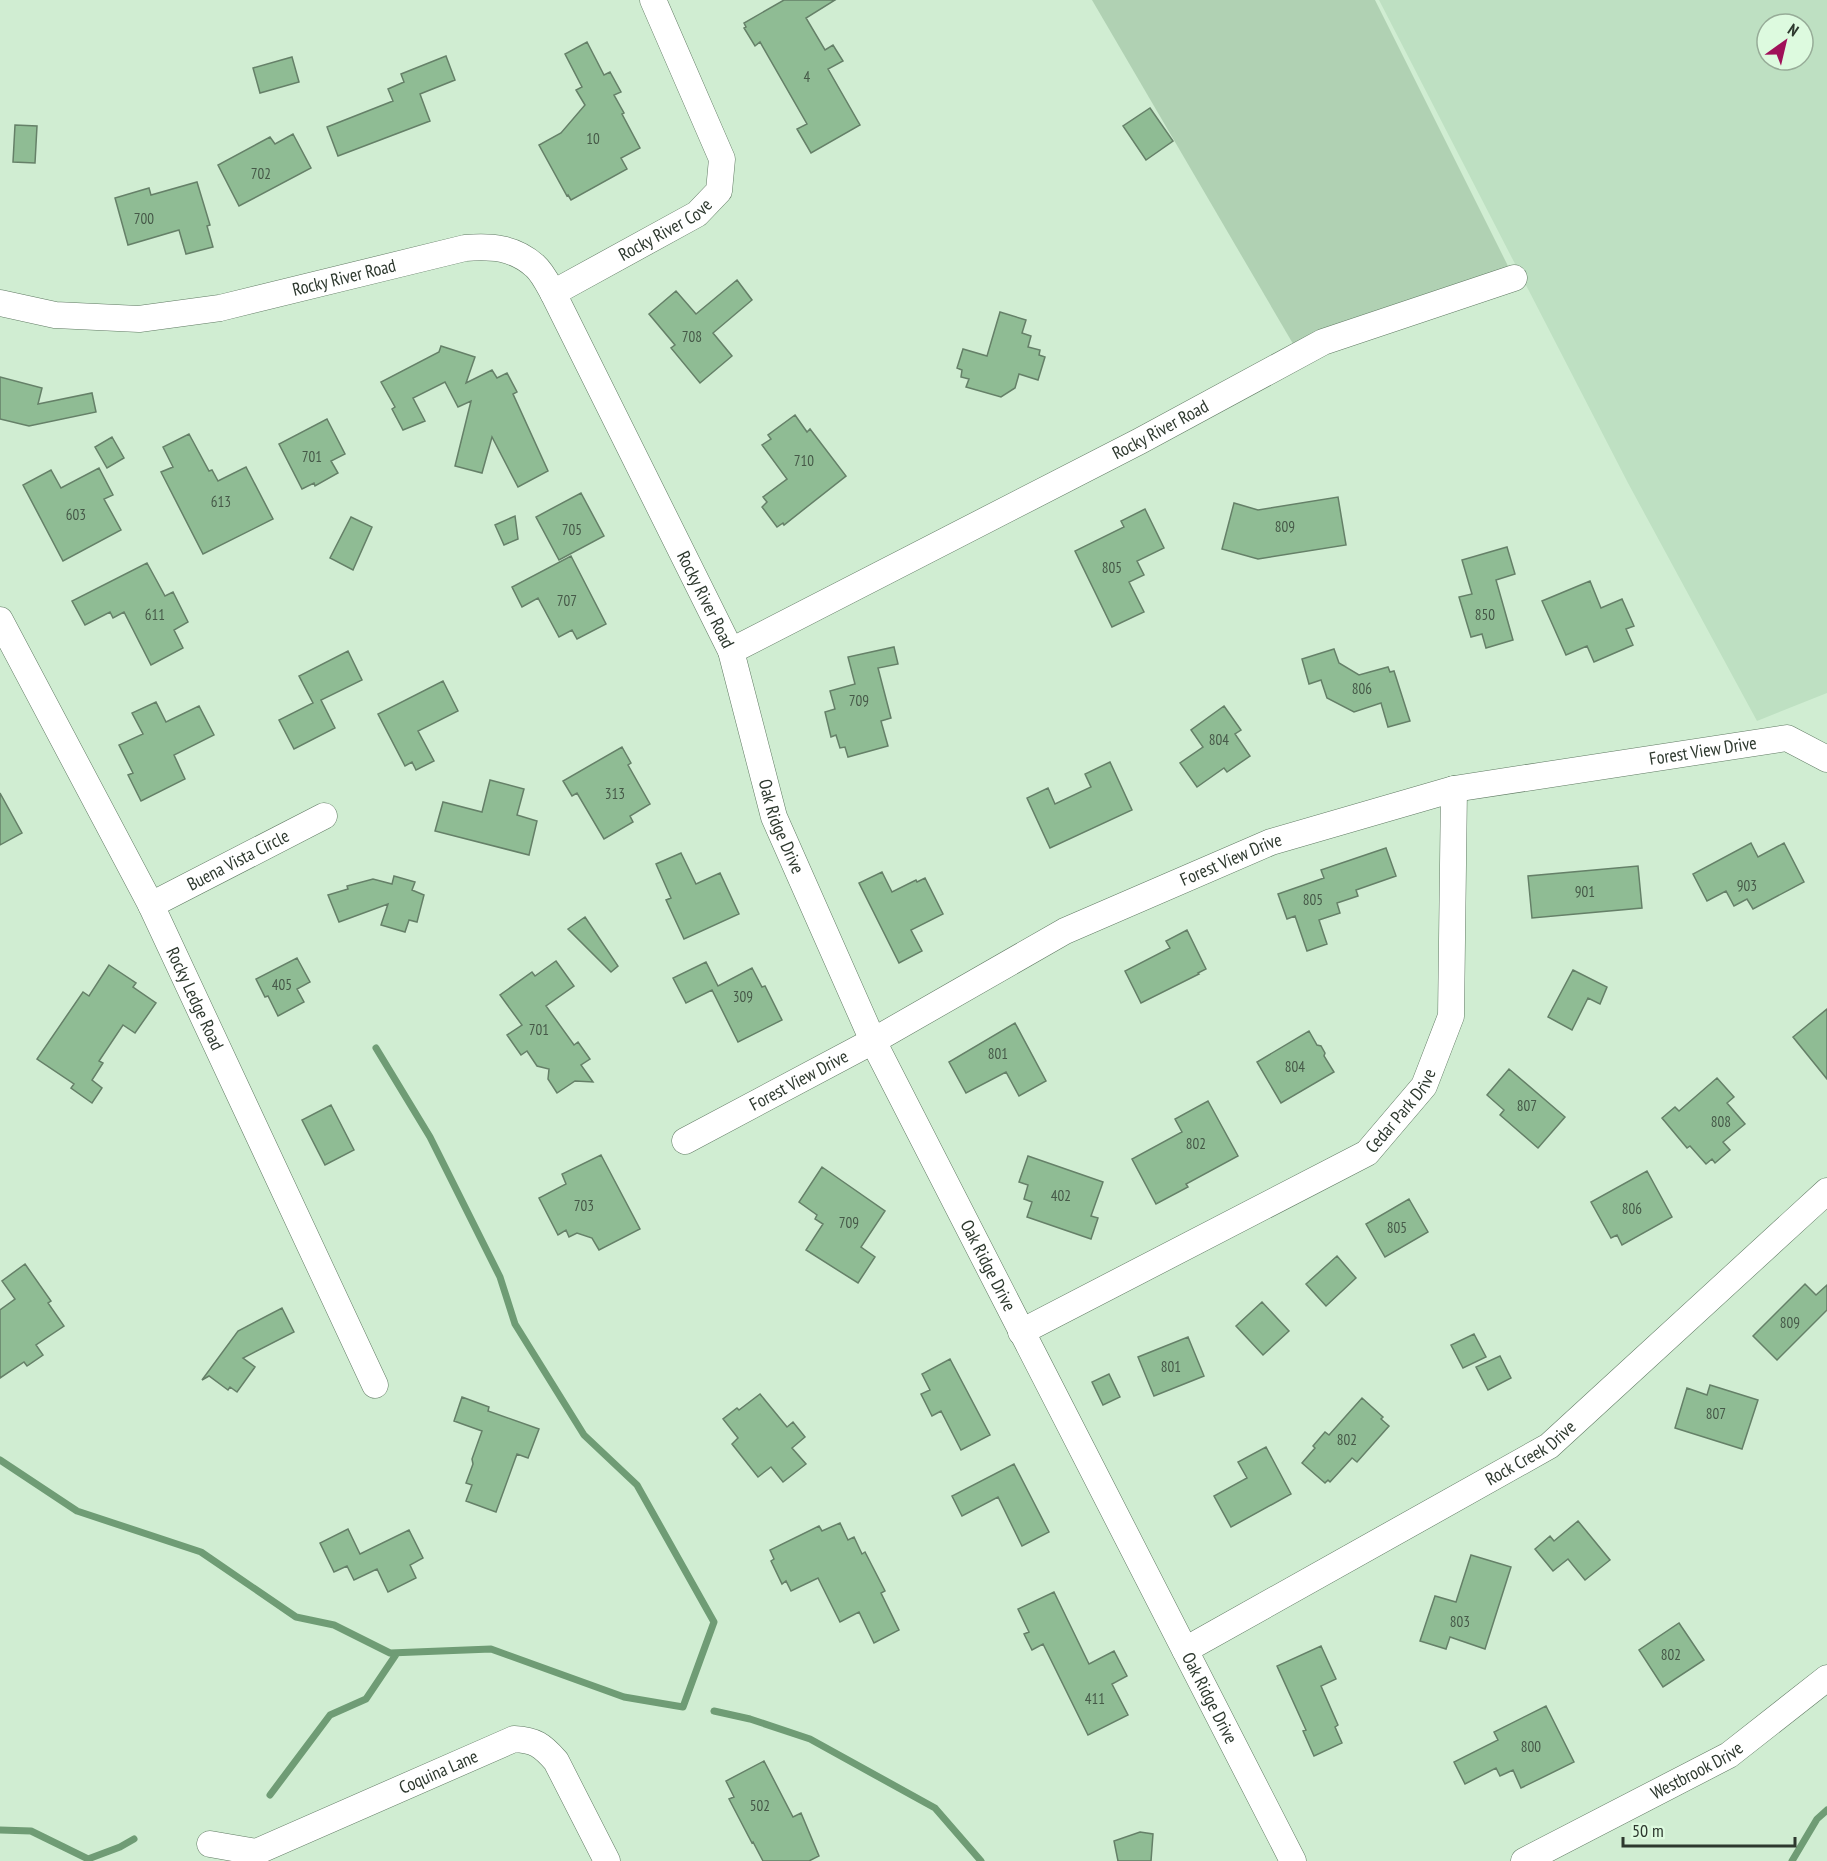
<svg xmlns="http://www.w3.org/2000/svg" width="1827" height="1861" viewBox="0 0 1827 1861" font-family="'PT Sans Narrow',sans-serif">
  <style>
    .built { fill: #bee0c2; fill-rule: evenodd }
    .green { fill: #b0d1b3 }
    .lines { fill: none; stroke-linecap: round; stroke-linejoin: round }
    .stream { stroke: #6f9c75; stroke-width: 7 }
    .building { fill: #8fbc94; stroke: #658068; stroke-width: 1.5 }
    .minor-casing { stroke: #607a63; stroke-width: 27 }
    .minor { stroke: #fff; stroke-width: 26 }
    .labels { text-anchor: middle; stroke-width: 4.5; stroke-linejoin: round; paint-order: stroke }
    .number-label { font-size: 15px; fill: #465948 }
    .street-label { font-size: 18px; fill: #2d382e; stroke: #ddfadf }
  </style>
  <rect width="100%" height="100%" fill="#d0edd2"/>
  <path class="built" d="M1379,0H1827V693L1757,721L1628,483ZM1767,24H1803V60H1767Z"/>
  <path class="green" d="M1092,0H1375L1514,278L1299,354Z"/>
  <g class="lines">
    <path class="stream" d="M0,1460L77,1511L201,1552L296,1617L334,1625L390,1653L491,1649L624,1697L683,1707L714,1622L637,1485L584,1435L515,1324L500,1277L430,1137L376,1048
      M714,1711L750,1719L810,1739L935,1808L981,1861
      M270,1795L330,1715L366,1699L397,1653
      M0,1830L31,1831L88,1859L120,1847L134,1839
      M1792,1861L1817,1819L1827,1810"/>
  </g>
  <path class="building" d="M784,0H835L806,18L825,50L833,45L843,61L828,69L860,125L811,153L797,129L807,124L760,42L755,46L744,28L746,27L744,23Z
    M587,42L604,75L610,72L621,92L614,95L624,113L622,114L640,148L621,158L627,169L571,200L568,195L567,196L539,145L561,133L585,105L576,90L582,87L565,54Z
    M446,56L455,80L420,94L430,121L338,156L327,127L393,101L388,89L404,82L401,74Z
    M292,57L299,82L260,93L253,68Z
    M1150,108L1173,141L1146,160L1123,126Z
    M15,125L37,126L35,163L13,162Z
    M293,134L311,168L239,206L218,165L270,137L275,144Z
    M197,182L210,225L207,226L213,247L186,254L179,230L128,245L115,198L149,188L151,195Z
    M737,280L752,300L713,333L732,356L700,383L671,348L675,345L649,314L676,291L696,314Z
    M1000,312L1026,320L1022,333L1031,336L1028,347L1040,350L1039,355L1045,357L1038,380L1019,374L1015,388L1001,397L966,387L969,379L961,377L962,370L957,368L963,349L987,356Z
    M441,346L475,357L466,383L492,370L497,378L507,373L517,392L513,394L548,471L518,487L492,437L482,473L455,466L471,401L458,407L445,382L413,398L425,421L403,430L392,409L395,407L381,382L439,352Z
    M0,377L42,388L38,404L92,393L96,412L29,426L0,419Z
    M795,415L807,432L810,429L846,476L784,525L783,523L777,527L762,507L767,502L763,497L787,479L762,445L771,439L768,435Z
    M327,419L345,454L331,461L338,473L315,486L314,483L302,489L279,444Z
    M189,434L209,471L212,470L218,481L246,467L273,519L203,554L161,472L173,467L163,447Z
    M112,437L124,458L107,468L95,447Z
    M99,468L113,495L104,499L121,530L63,561L23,485L51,470L61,488Z
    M581,493L604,536L559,560L536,517Z
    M1338,497L1346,545L1258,559L1222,549L1234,503L1258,510Z
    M1145,509L1164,548L1137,561L1144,575L1129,582L1144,612L1112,627L1075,551L1124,527L1121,521Z
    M515,516L518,539L504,545L495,525Z
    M351,517L372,527L353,570L330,558Z
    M1507,547L1515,574L1496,580L1513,640L1486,648L1482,634L1471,637L1459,597L1472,594L1462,560Z
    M571,556L606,624L577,639L572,630L559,637L538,598L522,607L512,587Z
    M147,563L165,596L173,592L188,622L174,630L183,648L151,665L124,612L113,618L110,612L85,625L72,601Z
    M1590,581L1601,608L1622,599L1634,626L1626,629L1633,645L1594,662L1587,646L1566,655L1542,601Z
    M894,647L898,664L878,668L891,718L881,721L888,746L848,757L845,747L840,748L836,735L831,737L825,712L835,709L830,691L855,684L848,657Z
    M1334,649L1339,663L1359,675L1388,667L1390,672L1394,671L1410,721L1388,727L1381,703L1354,712L1327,698L1321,680L1309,684L1302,659Z
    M348,651L362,680L321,700L335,728L294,749L279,720L313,703L299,676Z
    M443,681L458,711L418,731L434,761L416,770L412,762L405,766L378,714Z
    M156,702L166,722L199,706L214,735L174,755L185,779L141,801L128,775L133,773L119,745L143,734L132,713Z
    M1224,706L1241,730L1235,734L1250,756L1227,772L1224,768L1197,787L1180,763L1203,747L1191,730Z
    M622,747L631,763L628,765L650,804L630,816L633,822L604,839L577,793L572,796L563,781Z
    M1110,762L1132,810L1050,848L1027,798L1048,788L1055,804L1091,787L1085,774Z
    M490,780L524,789L517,815L537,821L529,855L435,831L443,802L482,812Z
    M0,793L22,833L0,845Z
    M1751,843L1758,857L1784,843L1804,882L1753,909L1747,899L1734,906L1726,891L1707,901L1693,874Z
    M1386,848L1396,876L1356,890L1358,896L1337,903L1340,913L1319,920L1327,944L1307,951L1295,916L1287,919L1278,894L1324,878L1321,870Z
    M681,853L696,884L720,873L739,914L684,939L666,900L671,898L656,864Z
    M1638,866L1642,908L1532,918L1528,876Z
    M882,872L892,892L916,880L917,882L925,878L943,914L911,930L922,951L899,963L859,883Z
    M394,876L415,882L412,890L424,895L417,922L409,920L405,932L381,925L388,904L339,922L328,895L348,889L347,886L373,879L392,884Z
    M585,917L618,966L611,972L568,929Z
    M1187,930L1206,969L1198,973L1199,974L1141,1003L1125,971L1170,948L1166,941Z
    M297,958L310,982L297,989L304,1002L278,1016L268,996L265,997L256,979Z
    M556,961L574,986L546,1006L574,1045L578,1042L590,1059L581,1065L593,1082L575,1081L557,1093L548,1079L549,1069L537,1066L527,1051L521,1055L507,1035L522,1025L500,995L532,972L535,976Z
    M706,962L718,986L752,968L762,987L765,986L782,1020L738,1042L712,990L686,1003L673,978Z
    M109,965L136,983L133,987L156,1003L135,1033L123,1025L99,1061L103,1063L92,1080L102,1088L92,1103L71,1088L74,1084L37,1059L83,992L89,996Z
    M1573,970L1607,987L1600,1004L1588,998L1572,1030L1548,1017Z
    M1827,1009V1079L1793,1037Z
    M1015,1023L1046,1081L1019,1096L1006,1072L966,1093L949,1062Z
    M1309,1031L1317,1045L1321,1046L1325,1053L1324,1056L1334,1072L1281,1103L1257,1062Z
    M1509,1069L1565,1117L1538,1148L1500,1115L1504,1110L1487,1095Z
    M1717,1078L1734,1097L1727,1103L1745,1124L1723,1142L1730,1150L1715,1163L1712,1159L1706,1164L1690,1146L1687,1148L1662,1118L1675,1107L1679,1111Z
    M1208,1101L1238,1156L1186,1184L1188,1187L1156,1204L1132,1159L1182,1132L1175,1119Z
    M331,1105L354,1150L325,1165L302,1120Z
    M601,1155L640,1229L599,1250L592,1238L577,1233L569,1237L566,1230L558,1235L539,1198L566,1184L562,1174Z
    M1028,1156L1103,1182L1091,1216L1098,1218L1091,1239L1027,1217L1032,1202L1024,1199L1028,1185L1019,1182Z
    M822,1167L885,1211L861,1247L875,1257L858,1283L806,1250L823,1224L815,1219L817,1215L799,1202Z
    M1647,1171L1672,1217L1622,1245L1617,1235L1611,1238L1591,1202Z
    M1409,1199L1428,1232L1385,1257L1366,1224Z
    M1337,1256L1356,1278L1326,1306L1306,1284Z
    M25,1264L51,1301L48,1303L64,1326L36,1345L43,1355L27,1366L24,1362L0,1378V1310L15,1299L2,1281Z
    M1805,1284L1816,1295L1827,1285V1310L1777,1360L1753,1336Z
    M1262,1302L1289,1331L1263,1355L1236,1326Z
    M282,1308L294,1332L243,1358L255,1367L237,1392L230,1387L228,1390L209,1376L202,1380L238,1331Z
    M1474,1334L1486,1357L1463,1368L1451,1345Z
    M1188,1337L1204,1376L1154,1396L1138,1357Z
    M1500,1356L1511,1378L1488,1390L1476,1367Z
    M950,1359L990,1435L961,1450L941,1411L932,1416L921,1394L930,1390L922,1374Z
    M1109,1374L1120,1397L1103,1405L1092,1382Z
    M1710,1385L1758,1400L1742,1449L1675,1428L1687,1388L1707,1395Z
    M760,1394L787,1427L793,1422L805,1437L792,1448L806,1464L783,1482L771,1467L758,1477L732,1444L738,1438L723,1419L737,1408L739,1410Z
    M462,1397L489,1407L488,1411L539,1429L528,1458L517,1454L496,1512L466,1501L472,1485L466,1483L473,1464L472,1459L482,1431L454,1421Z
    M1362,1398L1383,1417L1381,1419L1389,1426L1357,1462L1352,1458L1330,1482L1328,1480L1325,1483L1302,1463L1315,1448L1313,1446L1325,1432L1329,1435Z
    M1266,1447L1291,1494L1231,1527L1214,1496L1247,1478L1238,1462Z
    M1014,1464L1049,1532L1022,1546L998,1497L962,1516L952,1496Z
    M1578,1521L1610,1560L1585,1580L1568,1559L1553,1571L1535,1549L1550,1536L1554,1541Z
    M840,1523L848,1540L854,1537L862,1554L865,1552L885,1591L881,1593L899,1630L874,1643L859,1612L840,1622L818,1578L791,1591L786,1581L782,1584L771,1561L774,1559L770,1550L819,1526L822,1531Z
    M348,1529L360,1554L409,1530L423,1558L410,1565L416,1578L388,1592L377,1569L354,1580L347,1566L334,1572L320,1543Z
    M1471,1555L1511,1567L1485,1649L1450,1637L1446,1649L1420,1641L1435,1596L1456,1602Z
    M1054,1592L1089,1664L1114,1651L1127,1676L1112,1684L1128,1715L1088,1735L1043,1644L1032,1650L1024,1634L1029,1632L1018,1609Z
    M1679,1623L1704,1660L1663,1687L1639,1650Z
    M1321,1646L1336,1679L1321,1686L1338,1725L1335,1727L1342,1743L1314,1756L1303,1731L1306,1730L1277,1666Z
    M1546,1706L1574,1762L1521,1788L1513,1770L1500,1776L1496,1768L1465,1784L1454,1762L1498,1740L1494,1732Z
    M764,1761L793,1817L801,1813L819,1856L809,1861H763L753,1842L752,1843L729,1799L734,1797L726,1781Z
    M1140,1832L1153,1834L1151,1861H1118L1114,1841Z"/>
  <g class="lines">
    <defs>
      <g id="minor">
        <path id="s1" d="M553,293L697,214L719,191L722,159L653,0"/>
        <path id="s2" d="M0,303L55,315L139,319L220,308L465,248C491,246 514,247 535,266C542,272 548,284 553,293L731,651L774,817L873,1041L1293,1861"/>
        <path id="s3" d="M0,620L151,905L375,1385"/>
        <path id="s4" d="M731,651L1140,441L1323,342L1514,278"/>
        <path id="s5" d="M151,905L324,816"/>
        <path id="s6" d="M685,1141L873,1041L1065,931L1271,842L1454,789L1787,738L1827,759"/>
        <path id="s7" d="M1021,1332L1367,1153L1424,1086L1451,1016L1454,789"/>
        <path id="s8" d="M1185,1650L1549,1446L1827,1191"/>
        <path id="s9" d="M210,1844L256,1852L514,1739C535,1740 542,1745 556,1761L607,1861"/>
        <path id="s10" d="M1524,1861L1729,1755L1827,1678"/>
      </g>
    </defs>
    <use href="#minor" class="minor-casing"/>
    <use href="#minor" class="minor"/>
  </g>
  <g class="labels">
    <g class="number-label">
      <text x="807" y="82">4</text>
      <text x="593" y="144">10</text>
      <text x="261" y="179">702</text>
      <text x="144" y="224">700</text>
      <text x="692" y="342">708</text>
      <text x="312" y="462">701</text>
      <text x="804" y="466">710</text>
      <text x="221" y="507">613</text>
      <text x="76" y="520">603</text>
      <text x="1285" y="532">809</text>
      <text x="572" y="535">705</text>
      <text x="1112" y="573">805</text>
      <text x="567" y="606">707</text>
      <text x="155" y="620">611</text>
      <text x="1485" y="620">850</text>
      <text x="1362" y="694">806</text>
      <text x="859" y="706">709</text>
      <text x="1219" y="745">804</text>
      <text x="615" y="799">313</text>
      <text x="1747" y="891">903</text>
      <text x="1585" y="897">901</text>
      <text x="1313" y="905">805</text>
      <text x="282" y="990">405</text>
      <text x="743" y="1002">309</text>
      <text x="539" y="1035">701</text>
      <text x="998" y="1059">801</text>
      <text x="1295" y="1072">804</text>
      <text x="1527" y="1111">807</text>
      <text x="1721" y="1127">808</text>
      <text x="1196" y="1149">802</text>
      <text x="1061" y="1201">402</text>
      <text x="584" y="1211">703</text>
      <text x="1632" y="1214">806</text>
      <text x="849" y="1228">709</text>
      <text x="1397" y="1233">805</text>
      <text x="1790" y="1328">809</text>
      <text x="1171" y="1372">801</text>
      <text x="1716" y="1419">807</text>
      <text x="1347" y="1445">802</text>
      <text x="1460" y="1627">803</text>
      <text x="1671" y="1660">802</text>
      <text x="1095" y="1704">411</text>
      <text x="1531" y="1752">800</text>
      <text x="760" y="1811">502</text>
    </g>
    <g class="street-label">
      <text dy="6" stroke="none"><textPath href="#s1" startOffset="129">Rocky River Cove</textPath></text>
      <text dy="6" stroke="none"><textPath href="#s2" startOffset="350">Rocky River Road</textPath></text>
      <text dy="6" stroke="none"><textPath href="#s4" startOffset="483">Rocky River Road</textPath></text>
      <text dy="6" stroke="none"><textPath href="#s2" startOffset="924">Rocky River Road</textPath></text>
      <text dy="6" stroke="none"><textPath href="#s6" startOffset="1101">Forest View Drive</textPath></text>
      <text dy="6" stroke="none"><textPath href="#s2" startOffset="1164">Oak Ridge Drive</textPath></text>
      <text dy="6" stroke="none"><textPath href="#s5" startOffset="98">Buena Vista Circle</textPath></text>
      <text dy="6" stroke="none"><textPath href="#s6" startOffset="615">Forest View Drive</textPath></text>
      <text dy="6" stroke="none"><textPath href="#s3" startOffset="426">Rocky Ledge Road</textPath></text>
      <text dy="6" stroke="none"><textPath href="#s6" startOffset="129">Forest View Drive</textPath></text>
      <text dy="6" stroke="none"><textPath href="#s7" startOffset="444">Cedar Park Drive</textPath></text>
      <text dy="6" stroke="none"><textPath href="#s2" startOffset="1650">Oak Ridge Drive</textPath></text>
      <text dy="6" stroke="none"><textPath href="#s8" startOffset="398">Rock Creek Drive</textPath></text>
      <text dy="6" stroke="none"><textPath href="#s2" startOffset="2136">Oak Ridge Drive</textPath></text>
      <text dy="6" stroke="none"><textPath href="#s10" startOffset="195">Westbrook Drive</textPath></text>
      <text dy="6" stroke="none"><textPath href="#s9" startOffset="246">Coquina Lane</textPath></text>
    </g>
  </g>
  <g transform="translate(1785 42) rotate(34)"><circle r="28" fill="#ddfadf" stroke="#97ac98" stroke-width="1.5"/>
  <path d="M0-4.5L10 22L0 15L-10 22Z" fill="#a01059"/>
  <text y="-9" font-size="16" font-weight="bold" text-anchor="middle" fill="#2d382e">N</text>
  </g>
  <path d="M1623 1837v9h172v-9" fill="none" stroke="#2d382e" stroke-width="3"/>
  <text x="1632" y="1837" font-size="18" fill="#2d382e" stroke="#ddfadf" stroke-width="4.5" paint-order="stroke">50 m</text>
</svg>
